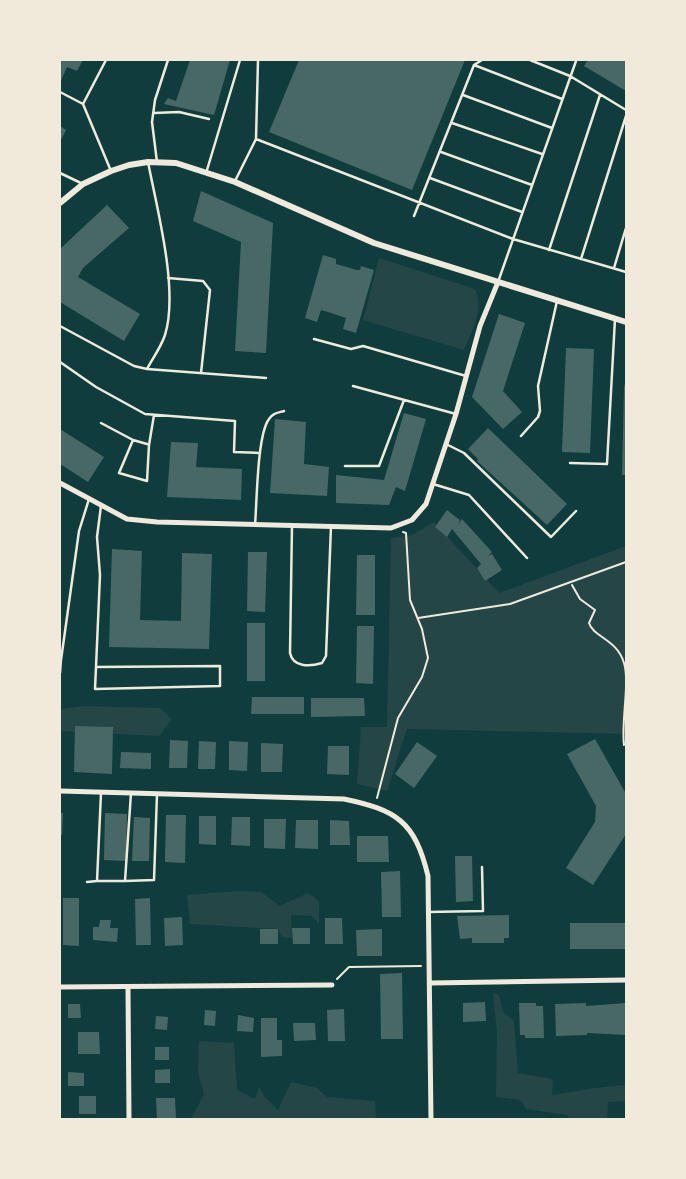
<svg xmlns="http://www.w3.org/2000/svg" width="686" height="1179" viewBox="0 0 686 1179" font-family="'Source Serif 4',serif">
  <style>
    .green { fill: #244646 }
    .building { fill: #486865 }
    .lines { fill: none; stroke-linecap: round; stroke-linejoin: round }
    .path { stroke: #f1e9da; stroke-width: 2 }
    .service { stroke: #f1e9da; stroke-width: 2.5 }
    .minor { stroke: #f1e9da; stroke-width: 5 }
    .tertiary { stroke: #f1e9da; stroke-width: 6 }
  </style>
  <rect width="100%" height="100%" fill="#0f3d3e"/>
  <path class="green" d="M379,258L475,289C485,310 472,330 464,350L363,320Z
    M434,522L499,593L626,546V734L407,729L387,791L357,784L361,727H387L391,538L412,535Z
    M85,706L160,708L172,719L159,736L60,731V709Z
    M239,891L261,892L280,906L308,893L319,901V924L312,916L291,915L292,938L282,937L278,929L190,924L187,895Z
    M493,993L499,995L503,1012L514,1021L518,1073L553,1079L552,1095L595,1088L626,1085V1101L608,1102L607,1119L569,1120L568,1115L526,1109L521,1100L496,1097L497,1032Z
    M199,1041L234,1043L237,1090L255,1099L259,1087L265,1097L278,1110L291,1082L317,1088L327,1097L375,1101L376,1119H191L204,1094L198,1073Z"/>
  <path class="building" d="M60,60H83L77,71L67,67L60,83Z
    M190,60H230L214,115L164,104L168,98L176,101Z
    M299,60H465L412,190L269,132Z
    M588,60H626V91L584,66Z
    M60,126L66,130L60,142Z
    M201,191L273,223L266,353L235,351L241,242L193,221Z
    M107,205L129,228L83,268L78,277L140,314L124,341L60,302V249Z
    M323,255L336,259V264L357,270H360L361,266L374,270L356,333L343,329L346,318L328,312L321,310L317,322L305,318Z
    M499,314L525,323L503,391L522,412L503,429L472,397Z
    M566,348L594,349L590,453L562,452Z
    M626,380V475H622L624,387Z
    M404,413L426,419L405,491L396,487L389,505L336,503V475L384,480Z
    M275,419L306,422L304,464L329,467L327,496L270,493Z
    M488,428L567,504L547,525L477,461L478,459L468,449Z
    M60,429L104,457L88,482L60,464Z
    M171,442L198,443L196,467L242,469L241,500L167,497Z
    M447,510L460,520L458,525L462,519L492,552L488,556L492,554L502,570L485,581L477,568L481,564L452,529L447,537L435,527Z
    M112,549L142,551L140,620L181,621L182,553L212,554L209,649L109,647Z
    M248,552H267L265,612L247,611Z
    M357,555H375V615H356Z
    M247,623H265V681H247Z
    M357,626H374L373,684L356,683Z
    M252,697H304V714H251Z
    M311,698H364L365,716L311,717Z
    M75,726L113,727L112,774L74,772Z
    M595,739L626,794V834L593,885L566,868L595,822L596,806L567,754Z
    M170,740L188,741L187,768H169Z
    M199,741L216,742L215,769H198Z
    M229,741L248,742L247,771L229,770Z
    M417,742L437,756L414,788L395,774Z
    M261,743L283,744L282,772H261Z
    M328,746H349V775L327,774Z
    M121,752L151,753V769L120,768Z
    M60,813H63L62,835H60Z
    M105,813L127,814L126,861L104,860Z
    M166,815H186L185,863L165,862Z
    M199,816H216V845L199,844Z
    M134,817L150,818L149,861H132Z
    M232,817H250V846L231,845Z
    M264,819H286L285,849L264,848Z
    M296,820H318V849L295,848Z
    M330,820L349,821L350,845H330Z
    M357,836H388L389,862H357Z
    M455,856H472L473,901L456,902Z
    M400,871L401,917H382L381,872Z
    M63,898H79V946L63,945Z
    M150,898L151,945H136L135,899Z
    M509,915V938H504V943H472V938L460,939L457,916Z
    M182,917L183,945L165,946L164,918Z
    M325,918H342L343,944H325Z
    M100,920H111L110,928H118L117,942L93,940V927H99Z
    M570,923H626V949H570Z
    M292,928H310V944H293Z
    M260,929H278V944H260Z
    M382,929V956H357L356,930Z
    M402,973L403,1039H381L380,974Z
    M485,1002L486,1021L463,1022V1003Z
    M519,1003H536V1006H543L544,1038H525V1035H520Z
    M586,1003V1006L626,1003V1035L587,1033V1035L556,1036L555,1004Z
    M68,1004H80L81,1018H68Z
    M344,1009L345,1041H328L327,1010Z
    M205,1010L216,1011L215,1026L204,1025Z
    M238,1015L254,1018L253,1032L237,1031Z
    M156,1016L168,1017L167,1030L155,1029Z
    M261,1018H277V1040H282V1056L261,1057Z
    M293,1023H315L316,1040L294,1041Z
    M78,1032H99L100,1054H78Z
    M155,1047H169V1060H155Z
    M170,1069V1083H155V1070Z
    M68,1072L84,1073V1086H68Z
    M79,1096H96V1114H79Z
    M156,1098H175L176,1120H157Z"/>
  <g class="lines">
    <path class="path" d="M572,585L580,599L595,610L589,623C593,637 617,639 624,663C630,682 621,722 624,745
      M418,618L510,604L626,562
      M377,798L398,718L422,677L428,658L422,629L410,600L406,533L403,532
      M337,979L349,967L421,966"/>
    <path class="service" d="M530,60L570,76L626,110
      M474,65L562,99
      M60,92L83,104L111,171
      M463,95L552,128
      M83,104L106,60
      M154,113L179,112L209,119
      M452,123L542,154
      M256,139L258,60
      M441,152L532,185
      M157,162L152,122L155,100L168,60
      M207,170L240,60
      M60,173L83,184
      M430,178L522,212
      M235,181L256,139L513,239L626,272
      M414,216L474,65L482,60
      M549,250L600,95
      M581,259L626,116
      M614,268L626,228
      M168,278L203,281L210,290L201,373
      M498,282L576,61
      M60,326L134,366L147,369C153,358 161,347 165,335C179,290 157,209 148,162
      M314,339L351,349L363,346L466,376
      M60,362L96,387L145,414L235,421L234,452L260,453
      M147,369L266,378
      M353,386L456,414
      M101,423L133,440L119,473L147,481L149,445L154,415
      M521,436L538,417L540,411L538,386L557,301
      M133,440L147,444
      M446,444L464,453L551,537L576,511
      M570,463L607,464L615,319
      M345,466H379L404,400
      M433,484L469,495L527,558
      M255,525C257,502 257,435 269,419C273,413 277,413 284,411
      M292,525L290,653C293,667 309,667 322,663L326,656L331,526
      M60,660H61L79,531L89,499
      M96,667L95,689L220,686V666L96,667L100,575L97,537L101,506
      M60,673L61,660
      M131,793L125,881L154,880L157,794
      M97,881H125
      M87,882L97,881L101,793
      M428,912L483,911L482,867"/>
    <path class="minor" d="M60,483L127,519L157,522L391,528L412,520L426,504L456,414L480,326L498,282
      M60,791L344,799C396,810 415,821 428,876L431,1120
      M430,983L626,980
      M60,987L332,985
      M128,987L129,1120"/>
    <path class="tertiary" d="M60,203L83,184L111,171L129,165L148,162L176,163L235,182L374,243L626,322"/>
  </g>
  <rect width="686" height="1179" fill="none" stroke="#f1e9da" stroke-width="122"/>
</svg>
